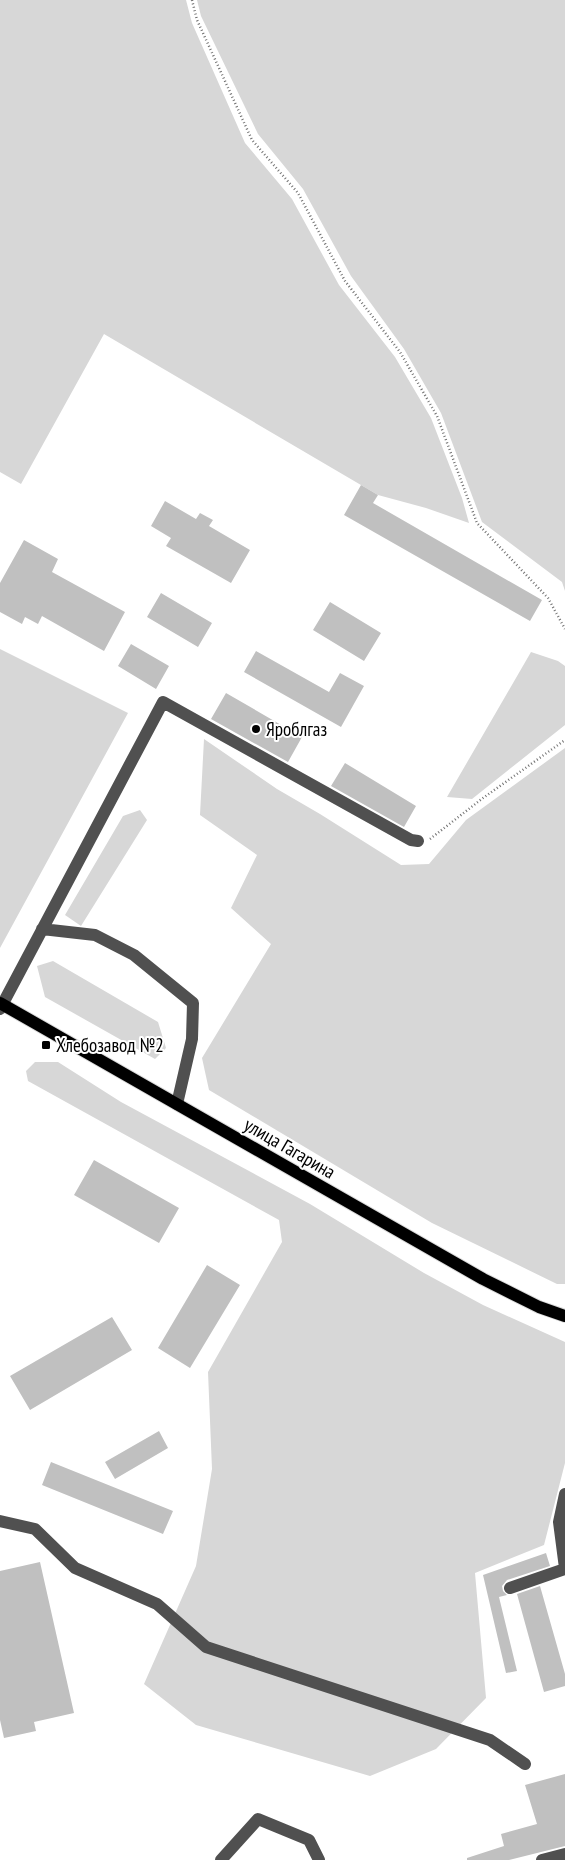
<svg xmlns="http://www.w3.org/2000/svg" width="565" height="1860" viewBox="0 0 565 1860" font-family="'PT Sans Narrow',sans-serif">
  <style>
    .green { fill: #d7d7d7 }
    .building { fill: #c0c0c0 }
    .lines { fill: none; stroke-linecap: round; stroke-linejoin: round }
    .major-casing { stroke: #dbdbdb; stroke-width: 14 }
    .path { stroke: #727272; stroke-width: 2.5; stroke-dasharray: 1 2.5; stroke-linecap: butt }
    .minor { stroke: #505050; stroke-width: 12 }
    .major { stroke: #000; stroke-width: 12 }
    .poi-dot { fill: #000; stroke: #fff; stroke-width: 2 }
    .labels { text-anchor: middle; stroke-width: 4; stroke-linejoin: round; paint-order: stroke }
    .poi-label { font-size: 19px; fill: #000; stroke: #fff; text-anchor: start }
    .street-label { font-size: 19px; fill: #000; stroke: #fff }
  </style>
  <rect width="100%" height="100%" fill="#fff"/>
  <path class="green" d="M0,0H186L192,23L245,143L292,199L339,285L395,357L431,418L462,498L469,523L426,508L378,495L104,334L21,484L0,472Z
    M197,0H565V591L562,582L482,522L441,413L404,349L351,276L303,189L258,134L201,16Z
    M0,649L128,713L0,948Z
    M531,652L558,661L565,666V725L472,799L447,797Z
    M204,739L277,789L320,814L401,865L429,864L466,820L565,748V1284H557L432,1223L209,1090L202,1058L271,944L231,908L257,855L200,815Z
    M140,810L147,820L81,926L65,915L123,816Z
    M53,961L158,1022L166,1048L155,1059L45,997L37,966Z
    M35,1062H58L121,1102L310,1204L424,1273L483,1305L565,1342V1463L544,1545L475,1573L486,1698L436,1749L370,1776L196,1725L144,1684L196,1566L212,1469L208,1372L282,1242L279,1220L28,1081L26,1071Z"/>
  <path class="building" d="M361,485L378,495L373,503L542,600L530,621L344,515Z
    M165,501L196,519L200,513L213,520L209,526L250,550L231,583L166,546L171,538L151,526Z
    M24,540L58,559L52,572L125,612L104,651L42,616L38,624L25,617L22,624L0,612V583Z
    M161,593L212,623L198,647L147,617Z
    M330,602L381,633L364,661L313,630Z
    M131,644L169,666L156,689L118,666Z
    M256,651L329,692L340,673L364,686L341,727L244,672Z
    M226,693L302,737L288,762L211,719Z
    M345,763L416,806L404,827L331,786Z
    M94,1160L179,1208L159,1243L74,1195Z
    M207,1265L240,1285L190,1368L158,1348Z
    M112,1317L132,1350L30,1410L10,1376Z
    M159,1431L168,1448L115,1479L105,1462Z
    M51,1462L173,1511L163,1534L42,1485Z
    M546,1553L550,1566L507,1580L502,1586L503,1591L507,1595L499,1597L517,1671L506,1673L483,1575Z
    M40,1562L74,1713L34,1722L36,1731L4,1738L0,1720V1571Z
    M540,1586L565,1674V1686L544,1692L517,1594Z
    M565,1774V1846L509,1860H467V1858L504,1846L501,1834L537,1824L525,1785Z"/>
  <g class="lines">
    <defs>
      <path id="major" d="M0,1003L483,1279L539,1307L565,1316"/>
    </defs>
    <use href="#major" class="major-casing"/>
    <path class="path" d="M192,0L197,20L252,140L298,193L345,281L400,352L437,416L477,523L548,598L565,629
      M430,839L483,798L565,740"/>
    <path class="minor" d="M42,929L95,935L134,955L193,1003L192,1039L177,1104
      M0,1009L163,702L411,840L418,841
      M565,1494L559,1522L565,1568
      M0,1521L35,1529L75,1568L157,1604L206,1647L490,1740L525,1764
      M510,1588L565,1569
      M221,1860L258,1819L309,1840L319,1860
      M542,1860L565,1854"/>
    <use href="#major" class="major"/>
  </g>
  <g class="poi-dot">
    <circle cx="256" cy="729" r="5"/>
    <rect x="41" y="1040" width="10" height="10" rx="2.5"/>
  </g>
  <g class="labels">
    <g class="poi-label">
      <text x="266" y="736">Яроблгаз</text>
      <text x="56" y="1052">Хлебозавод №2</text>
    </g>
    <g class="street-label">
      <text transform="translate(290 1148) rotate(30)" y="7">улица Гагарина</text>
    </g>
  </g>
</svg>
